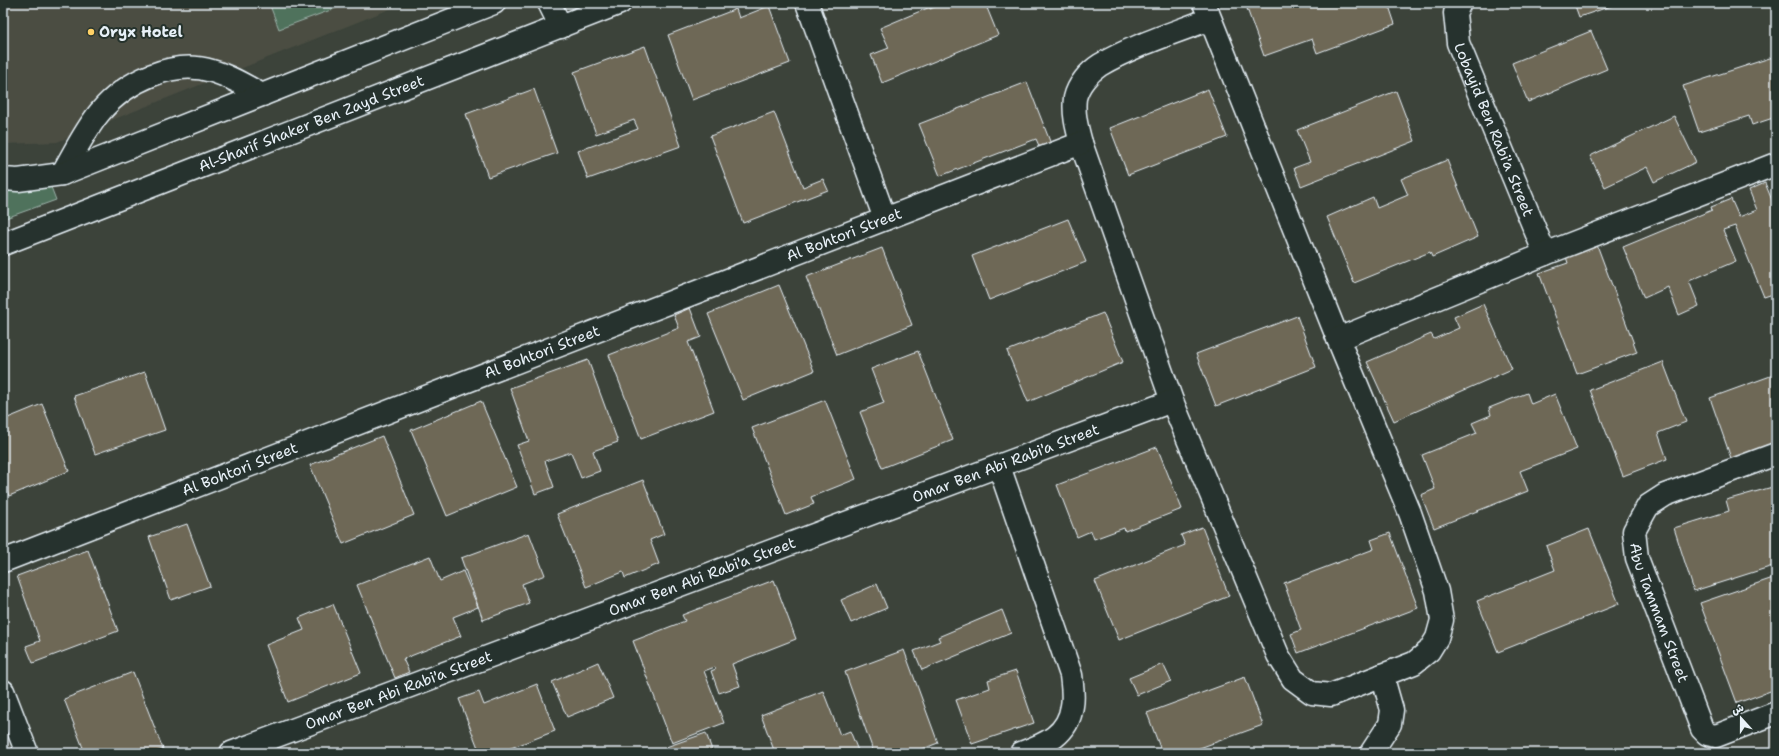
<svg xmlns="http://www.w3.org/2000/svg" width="1779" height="756" viewBox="0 0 1779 756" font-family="'Shantell Sans','Playpen Sans Arabic',sans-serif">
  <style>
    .built { fill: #4b4e43 }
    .green { fill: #50725c; stroke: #9cb2aa }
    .building { fill: #6e6857; stroke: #e8f1f8 }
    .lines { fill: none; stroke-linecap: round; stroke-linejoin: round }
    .street-casing { stroke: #e8f1f8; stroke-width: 25 }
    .primary-casing { stroke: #e8f1f8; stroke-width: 25 }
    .street { stroke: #26332d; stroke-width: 22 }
    .primary { stroke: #26332d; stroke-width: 22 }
    .poi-dot { fill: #ffd166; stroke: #26332d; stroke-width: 1.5 }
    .labels { text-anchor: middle; stroke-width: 4; stroke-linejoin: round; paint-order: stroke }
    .poi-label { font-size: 15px; font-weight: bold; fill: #e8f1f8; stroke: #26332d; text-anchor: start }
    .street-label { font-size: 15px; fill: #e8f1f8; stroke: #26332d }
  </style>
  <rect width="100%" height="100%" fill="#3c433a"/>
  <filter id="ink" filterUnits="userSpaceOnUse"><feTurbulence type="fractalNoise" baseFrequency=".025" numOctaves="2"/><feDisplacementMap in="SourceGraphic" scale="8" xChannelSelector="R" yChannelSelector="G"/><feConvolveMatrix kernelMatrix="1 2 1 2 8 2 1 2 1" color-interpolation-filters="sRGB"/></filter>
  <g filter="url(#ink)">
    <path class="built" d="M3,3H405L57,142L3,144Z"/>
    <path class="green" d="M269,3H350L279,29Z
      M51,187L56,200L3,219V190Z"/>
    <path class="building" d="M944,3H985L998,35L882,83L871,55L889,48L880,28L930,7V9Z
      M1245,3H1388L1395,24L1317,53L1312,39L1264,56Z
      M1574,3H1620L1579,17Z
      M769,6L790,63L692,100L668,35L736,9L739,18Z
      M1591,31L1607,69L1528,102L1512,63Z
      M645,46L681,146L588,179L578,151L638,129L634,120L596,134L574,72Z
      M1776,56V117L1752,125L1749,116L1699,132L1683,86Z
      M1027,82L1051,144L1040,148L1036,139L940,176L919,124Z
      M534,89L557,153L488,177L466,114Z
      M1208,89L1227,137L1128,175L1110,128Z
      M1396,91L1415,141L1301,186L1294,168L1310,162L1297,130Z
      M774,112L803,187L823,179L828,190L743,223L710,136Z
      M1674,116L1696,162L1654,182L1647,167L1605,187L1590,156Z
      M1447,160L1478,237L1432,257L1430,252L1354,283L1327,217L1373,197L1377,208L1408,195L1401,179Z
      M1765,183L1776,210V293L1764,297L1735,226L1723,230L1736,261L1689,281L1699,306L1679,315L1668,287L1644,298L1623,247L1712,210L1711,207L1731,199L1739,217L1757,210L1749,190Z
      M1068,219L1086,262L989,300L972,256Z
      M1597,245L1637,352L1577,374L1539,273L1568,263L1566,257Z
      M882,248L912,325L837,355L806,277Z
      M779,285L814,371L743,400L708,314Z
      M1483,304L1512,369L1394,421L1367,362L1431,334L1434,339L1459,328L1454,317Z
      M690,308L701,337L688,342L714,411L641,439L609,355L679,328L674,315Z
      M1103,313L1123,362L1028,402L1007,351Z
      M1297,316L1316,367L1216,406L1196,354Z
      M918,351L953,440L882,468L860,412L884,403L871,369Z
      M588,360L618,442L593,451L600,471L581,478L571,452L545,461L554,487L535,494L517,445L529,441L510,388Z
      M1663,362L1686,422L1658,433L1667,459L1623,476L1590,390Z
      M145,372L165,430L95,454L74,396Z
      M1776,374V445L1732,461L1710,398Z
      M1527,393L1531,404L1555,394L1577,449L1520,471L1528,491L1434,528L1421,495L1435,489L1422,455L1477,433L1472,423L1491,415L1489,408Z
      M825,400L856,479L811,497L814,504L786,515L752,428Z
      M481,401L517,487L447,516L411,430Z
      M42,404L69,471L9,496L3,481V420Z
      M382,436L414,515L343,544L310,465Z
      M1157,447L1182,509L1125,531L1124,528L1094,539L1091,531L1077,537L1057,485Z
      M643,480L664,534L650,540L659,564L625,578L623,572L586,587L557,514Z
      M1776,486V565L1694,591L1674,528L1729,511L1726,500Z
      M187,524L210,586L171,600L149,537Z
      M1202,527L1229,596L1119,640L1095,581L1185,545L1181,535Z
      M1589,529L1619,604L1498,652L1477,601L1555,570L1546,546Z
      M529,533L545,575L522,584L529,603L483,620L461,558Z
      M1390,533L1418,608L1298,653L1291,634L1301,630L1284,583L1374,549L1371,540Z
      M88,550L118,631L33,663L26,646L40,641L17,576Z
      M430,556L440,581L463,571L478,607L453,617L461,636L403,659L409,672L395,678L357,585Z
      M1776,577V689L1737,703L1700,603Z
      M774,580L796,639L732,664L740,686L719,693L711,671L716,669L715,667L704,671L724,723L672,743L633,641L685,621L682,615Z
      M877,584L887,608L851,623L841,600Z
      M333,604L361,673L288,702L266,645L304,630L299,618Z
      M1002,610L1011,633L922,670L914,651L940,641L938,637Z
      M904,650L938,743L912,753H874L845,672Z
      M598,662L613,698L567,717L552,682Z
      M1163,664L1171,681L1137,695L1129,678Z
      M1016,671L1034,723L972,744L956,700L990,688L988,680Z
      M133,672L163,749L153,753H85L64,699Z
      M1245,677L1263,725L1186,753H1162L1147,713Z
      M537,684L555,731L498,753H480L459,699L479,692L484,705Z
      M823,691L840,735L850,731L859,753H775L761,715Z
      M706,733L713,753H668L666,747Z"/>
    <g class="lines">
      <defs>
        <g id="street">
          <path d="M807,3L885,219"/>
          <path d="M1204,3L1338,339L1410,513L1437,591L1442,620L1437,638L1429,651L1414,663L1331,695L1312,693L1293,679L1278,655L1172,401L1081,143C1077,128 1073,114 1075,98C1078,85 1089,72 1100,65C1134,45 1174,33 1210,19"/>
          <path id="s1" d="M1460,3L1455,13L1458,43L1545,254"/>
          <path d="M62,174C74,153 85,130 100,112C126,81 173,59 212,71C230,76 246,86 262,95"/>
          <path d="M1338,339L1545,254L1776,164"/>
          <path id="s2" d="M1776,454L1665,495L1648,506L1634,531L1637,558L1702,729L1707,734L1716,736L1776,713"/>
          <path d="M999,466L1071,675C1072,684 1074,696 1072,706C1068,735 1046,744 1021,753"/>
          <path id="s3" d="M3,561L1081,143"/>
          <path id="s4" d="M231,753L1172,401"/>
          <path d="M1371,753L1390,724L1392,710L1382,675"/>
        </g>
        <g id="primary">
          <path d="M549,3L561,27"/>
          <path d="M3,179L18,180L62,174L494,3"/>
          <path id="s5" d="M3,244L620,3"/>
          <path d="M3,691L27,753"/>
        </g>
      </defs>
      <use href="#street" class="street-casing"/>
      <use href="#primary" class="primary-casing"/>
      <use href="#street" class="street"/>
      <use href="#primary" class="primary"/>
    </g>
  </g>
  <circle class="poi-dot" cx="91" cy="32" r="4"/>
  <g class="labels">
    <g class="poi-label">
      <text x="99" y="37">Oryx Hotel</text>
    </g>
    <g class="street-label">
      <text dy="5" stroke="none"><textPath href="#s5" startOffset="331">Al-Sharif Shaker Ben Zayd Street</textPath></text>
      <text dy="5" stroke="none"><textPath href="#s1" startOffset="135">Lobayid Ben Rabi'a Street</textPath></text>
      <text dy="5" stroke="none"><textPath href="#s3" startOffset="902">Al Bohtori Street</textPath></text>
      <text dy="5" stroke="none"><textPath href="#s3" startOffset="578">Al Bohtori Street</textPath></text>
      <text dy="5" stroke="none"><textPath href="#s4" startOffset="827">Omar Ben Abi Rabi'a Street</textPath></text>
      <text dy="5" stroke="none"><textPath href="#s3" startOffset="254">Al Bohtori Street</textPath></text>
      <text dy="5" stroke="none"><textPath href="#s4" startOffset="503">Omar Ben Abi Rabi'a Street</textPath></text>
      <text dy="5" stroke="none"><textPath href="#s2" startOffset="253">Abu Tammam Street</textPath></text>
      <text dy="5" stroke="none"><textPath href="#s4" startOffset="179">Omar Ben Abi Rabi'a Street</textPath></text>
    </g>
  </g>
  <rect width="1779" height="756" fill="none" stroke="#26332d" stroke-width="16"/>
  <rect x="8" y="8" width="1763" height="740" fill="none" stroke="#e8f1f8" stroke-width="1.5" filter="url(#ink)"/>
  <g transform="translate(1741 718) rotate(339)" stroke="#26332d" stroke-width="3" paint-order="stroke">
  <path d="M0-3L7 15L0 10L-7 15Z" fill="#e8f1f8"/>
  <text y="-6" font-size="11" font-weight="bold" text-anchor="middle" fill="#e8f1f8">ش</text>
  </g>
</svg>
